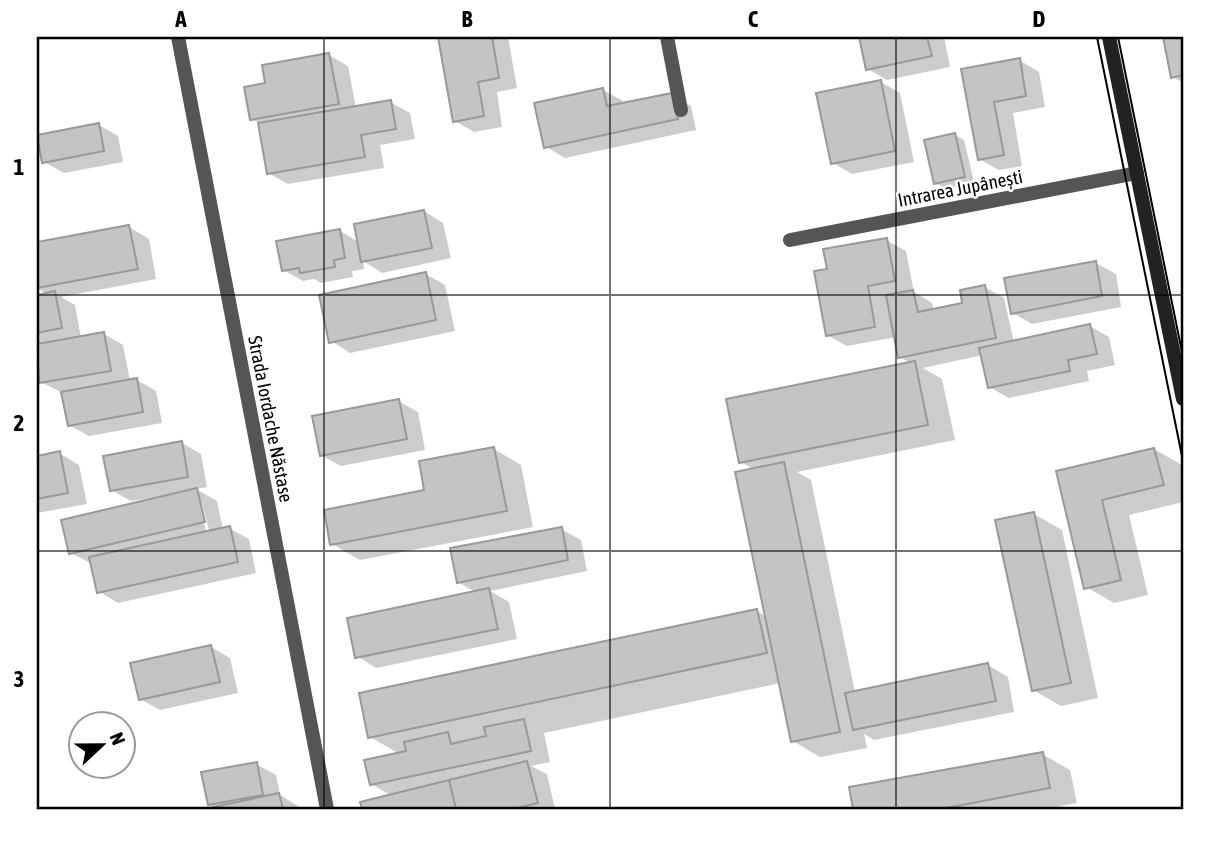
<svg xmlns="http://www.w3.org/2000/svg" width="1220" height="846" viewBox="0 0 1220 846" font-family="'Asap Condensed',sans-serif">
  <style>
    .shadow { fill: #0003; fill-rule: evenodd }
    .building { fill: #c4c4c4; stroke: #999; stroke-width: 2 }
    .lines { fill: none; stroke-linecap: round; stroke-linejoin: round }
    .street { stroke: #555; stroke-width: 14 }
    .secondary { stroke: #222; stroke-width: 14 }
    .tram { stroke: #000; stroke-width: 2 }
    .grid { fill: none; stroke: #000; stroke-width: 2; stroke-opacity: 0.55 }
    .labels { text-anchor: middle; stroke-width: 5; stroke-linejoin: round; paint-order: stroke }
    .street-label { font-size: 19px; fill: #000; stroke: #fff }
    .neatline { fill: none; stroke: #000; stroke-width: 2.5 }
    .grid-label { font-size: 23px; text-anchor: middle; font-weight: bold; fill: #000 }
  </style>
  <rect width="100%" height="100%" fill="#fff"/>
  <path class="shadow" d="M440,37H508L517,88L497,92L502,127L474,132L455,121Z
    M861,37H944L950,67L887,80L868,69Z
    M1164,37H1183V83L1173,77Z
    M329,55L348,66L356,108L390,102L410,113L415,139L380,145L384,168L288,184L268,173L259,123L252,119L267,84Z
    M1019,60L1039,72L1045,107L1013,113L1022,166L999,170L979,159L963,70Z
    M881,82L900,93L914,162L852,174L833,163Z
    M603,90L623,101V105L672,95L691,106L696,130L565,158L545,146Z
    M99,125L118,136L123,162L64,173L44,162Z
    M954,134L964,140L974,182L946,189L936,183Z
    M424,211L443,223L451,258L382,273L363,261L364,269L352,271L353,277L321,283L314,279L303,281L283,270L340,231L359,242Z
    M129,227L149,239L156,279L61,297L75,305L81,338L104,334L123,345L130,381L137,380L156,391L162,423L89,436L69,425L63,393L41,382L37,357V297L48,295L37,288V244Z
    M886,240L906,251L914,292L932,303L934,311L964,304L985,287L1004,298L1014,342L1090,326L1109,337L1115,365L1087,371L1089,381L1009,398L989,387L983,355L923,368L942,379L955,440L797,472L811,480L855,692L988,665L1008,677L1014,712L874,740L864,734L867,748L820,757L793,741L781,683L544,733L550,762L531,766L547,774L555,809H364L362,804L392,796L371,784L400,754L370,737L757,611L767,617L755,470L741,462L911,364L900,357L896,337L847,346L827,335L829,270Z
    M1096,263L1116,274L1121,307L1032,324L1013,313Z
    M426,274L445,285L455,331L350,353L331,341Z
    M398,401L418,412L425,450L341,466L321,455Z
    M182,443L201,454L207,487L196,489L217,501L223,529L229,528L249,539L256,573L118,603L98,591L92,564L71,553L158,500L157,497L131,501L111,490ZM199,503H202L209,530L206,531Z
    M494,449L521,465L533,527L360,560L332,544L426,492Z
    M1154,449L1182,465L1183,502L1129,515L1148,595L1114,603L1086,587L1058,473Z
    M59,453L79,465L87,504L37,513V458Z
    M1034,514L1062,530L1098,698L1061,706L1033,690Z
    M561,529L581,540L587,571L490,591L509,602L517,639L376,668L357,656L477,593L458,582Z
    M211,647L230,658L238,693L160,710L140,699Z
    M1042,754L1070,770L1077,803L1045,809H855L851,789Z
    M256,764L276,775L280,795L298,806L299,809H212L216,808L209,804Z"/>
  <path class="building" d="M438,37H492L499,78L478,82L484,116L453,122Z
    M859,37H927L932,56L866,70Z
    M1163,37H1183V75L1171,78Z
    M329,53L339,104L250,120L244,87L265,83L262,65Z
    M1020,58L1026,96L994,102L1004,155L978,160L961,69Z
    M881,80L895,151L831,164L816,93Z
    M603,88L607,106L672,93L678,119L544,148L534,103Z
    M391,100L396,129L361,135L365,157L267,174L258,123Z
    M99,123L104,151L42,163L37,135Z
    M955,133L965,177L934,184L924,140Z
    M424,210L432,248L361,262L354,224Z
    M129,225L138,269L37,288V242Z
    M340,229L345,258L334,260L335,267L300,273L299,268L282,271L276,241Z
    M887,238L895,281L868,286L875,327L826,336L814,271L827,269L823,249Z
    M1096,261L1102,296L1011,314L1004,278Z
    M426,272L436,320L329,343L319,295Z
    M985,285L996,338L898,358L886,295L913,290L918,312L962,303L960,290Z
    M55,291L62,328L37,333V295Z
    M1090,324L1097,354L1068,360L1070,371L988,388L979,348Z
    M104,332L111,371L39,383L37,344Z
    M915,361L928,425L739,463L726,399Z
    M137,378L143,412L68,426L61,392Z
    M399,399L407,439L320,456L312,416Z
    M182,441L188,477L110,491L103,456Z
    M494,447L507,511L330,545L324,510L424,490L419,461Z
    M1154,448L1164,485L1102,500L1121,580L1084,589L1056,471Z
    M60,451L68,493L37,499V456Z
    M784,462L840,732L791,742L735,472Z
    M197,488L205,522L69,554L61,520Z
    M1034,512L1071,683L1032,691L995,520Z
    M230,526L238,562L97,593L89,557Z
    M562,527L568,560L457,583L450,548Z
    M489,588L498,629L355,658L347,618Z
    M757,609L767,653L368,738L359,693Z
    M211,645L220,682L139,700L130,663Z
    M988,663L996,701L853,730L845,693Z
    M524,719L531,751L370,785L364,760L406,751L404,742L448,732L451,744L486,736L484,727Z
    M1043,752L1050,788L941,809H853L849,787Z
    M527,761L538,803L513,809H456L449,780Z
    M257,762L263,795L208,805L201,772Z
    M449,780L456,809H362L360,802Z
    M279,793L283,809H204Z"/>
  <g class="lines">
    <path class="street" d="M178,37L327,809
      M667,37L681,110
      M790,240L1137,173"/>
    <path class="secondary" d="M1109,37L1183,399"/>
    <path class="tram" d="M1097,37L1183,461
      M1118,37L1183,357"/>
  </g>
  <path class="grid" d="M324,37V809M610,37V809M896,37V809M37,295H1183M37,551H1183"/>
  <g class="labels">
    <g class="street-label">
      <text transform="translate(960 188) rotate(-11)" y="7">Intrarea Jupânești</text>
      <text transform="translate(271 419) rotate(79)" y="7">Strada Iordache Năstase</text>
    </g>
  </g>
  <rect width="1220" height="846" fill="none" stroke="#ffffff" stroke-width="77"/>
  <g transform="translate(102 745) rotate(68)"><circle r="33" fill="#ffffff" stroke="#999999" stroke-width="2"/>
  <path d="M0-5L12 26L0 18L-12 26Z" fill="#000000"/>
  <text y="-10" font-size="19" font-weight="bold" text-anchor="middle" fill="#000000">N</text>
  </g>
  <rect x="38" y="38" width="1144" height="770" class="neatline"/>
  <g class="grid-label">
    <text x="181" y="27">A</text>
    <text x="467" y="27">B</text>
    <text x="753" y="27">C</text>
    <text x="1039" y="27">D</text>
    <text x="19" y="175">1</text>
    <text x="19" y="431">2</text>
    <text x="19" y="687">3</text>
  </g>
</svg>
